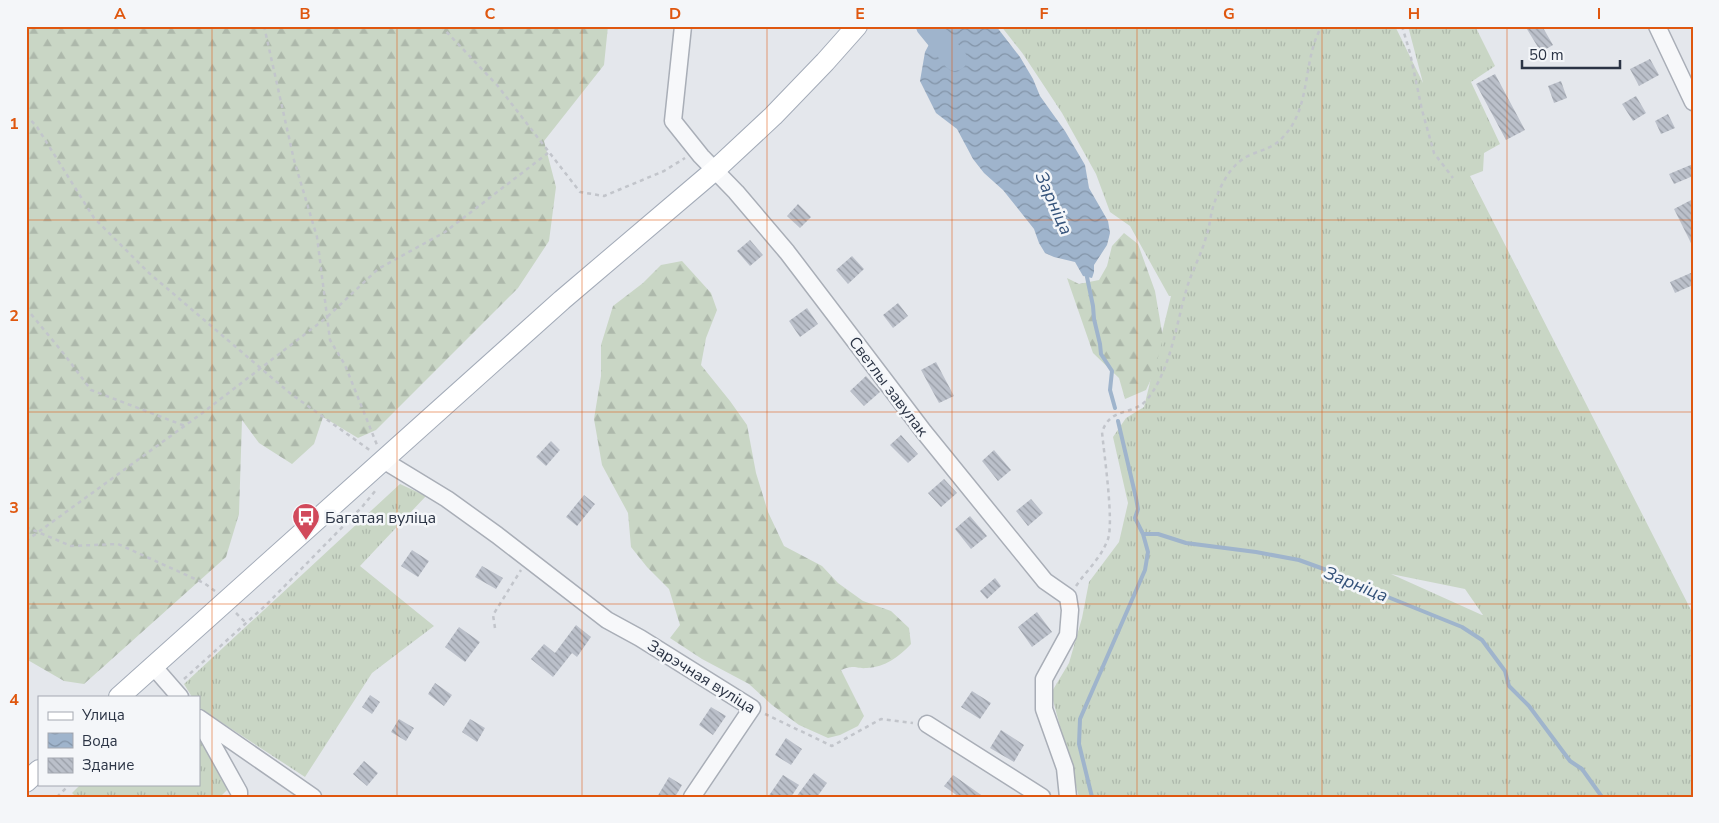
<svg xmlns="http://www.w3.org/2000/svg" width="1719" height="823" viewBox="0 0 1719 823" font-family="'Nunito Sans',sans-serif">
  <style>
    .grass { fill: url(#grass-tufts); fill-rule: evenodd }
    .forest { fill: url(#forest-firs) }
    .water { fill: url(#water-waves) }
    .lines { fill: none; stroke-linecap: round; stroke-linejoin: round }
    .stream { stroke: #9fb4cc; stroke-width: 4 }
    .river { stroke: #9fb4cc; stroke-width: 24 }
    .building { fill: url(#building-back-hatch) }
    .minor-casing { stroke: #a9aeb7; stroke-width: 19 }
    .major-casing { stroke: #a3abb8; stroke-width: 22 }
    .path { stroke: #c2c5cb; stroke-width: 2.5; stroke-dasharray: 4 4; stroke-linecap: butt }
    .minor { stroke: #f7f8fa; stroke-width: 16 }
    .major { stroke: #fff; stroke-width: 20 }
    .grid { fill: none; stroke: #df570f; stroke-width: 1; stroke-opacity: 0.55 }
    .labels { text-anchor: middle; stroke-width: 5; stroke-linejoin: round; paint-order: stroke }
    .street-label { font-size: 16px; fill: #2b3445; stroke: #f4f6f9 }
    .poi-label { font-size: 16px; fill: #2b3445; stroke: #f4f6f9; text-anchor: start }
    .water-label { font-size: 18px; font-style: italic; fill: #34527a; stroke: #f4f6f9 }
    .neatline { fill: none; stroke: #df570f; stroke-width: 2 }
    .grid-label { font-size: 16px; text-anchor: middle; font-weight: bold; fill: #df570f }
  </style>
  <defs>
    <pattern id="grass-tufts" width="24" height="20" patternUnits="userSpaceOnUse" patternTransform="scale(1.25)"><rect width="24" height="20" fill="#c9d6c5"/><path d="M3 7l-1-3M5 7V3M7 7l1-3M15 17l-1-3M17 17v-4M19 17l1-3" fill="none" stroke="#adb8ab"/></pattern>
    <pattern id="forest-firs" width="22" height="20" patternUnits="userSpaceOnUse" patternTransform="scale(1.25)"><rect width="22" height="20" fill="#c9d6c5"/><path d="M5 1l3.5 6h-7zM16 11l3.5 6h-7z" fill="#adb8ab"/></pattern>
    <pattern id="water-waves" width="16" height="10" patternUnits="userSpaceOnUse" patternTransform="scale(1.25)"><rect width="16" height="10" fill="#9fb4cc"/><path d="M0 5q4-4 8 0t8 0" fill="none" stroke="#8293a7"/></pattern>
    <pattern id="building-back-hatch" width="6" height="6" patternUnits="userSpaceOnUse" patternTransform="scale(1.25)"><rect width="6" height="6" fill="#bbc0ca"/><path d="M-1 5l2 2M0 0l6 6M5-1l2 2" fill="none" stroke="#989da6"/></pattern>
  </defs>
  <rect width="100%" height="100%" fill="#e4e7ec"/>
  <path class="grass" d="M1001,26H1395L1423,83L1408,26H1475L1495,66L1471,82L1500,144L1484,153L1483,171L1470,176L1693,614V797H1079L1051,693L1069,663L1082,618L1089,582L1119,542L1128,503L1113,437L1126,418L1144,407L1171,296H1169L1130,226L1110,212L1096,174L1062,113L1023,54ZM1391,574L1465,589L1483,615H1482Z
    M400,484L426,496L360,566L434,626L372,673L305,777L201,709L199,706V697H192L184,684Z
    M199,735L230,787L220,797H76L72,793L81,784H199Z"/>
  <path class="forest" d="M26,26H608L604,65L544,141L556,187L549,241L518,288L376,430L358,438L323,417L314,444L292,464L259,443L242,420L239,514L226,557L84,684L64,681L26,659Z
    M1124,233L1138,244L1155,291L1163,338L1154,373L1146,390L1125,399L1119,378L1093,353L1067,278L1079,284L1099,280L1107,266L1112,246Z
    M682,261L711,293L717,310L706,338L701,365L730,401L747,425L756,473L768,512L784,546L822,566L838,583L863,601L891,611L909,628L911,644C899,657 885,667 867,668C854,669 856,664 841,670L864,716L858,726L840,735L828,738L799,725L772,705L749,684L702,659L670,638L680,625L669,589L647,567L631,547L628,513L602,465L594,419L601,376V345L613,306L643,283L661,265Z"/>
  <path class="water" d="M942,26H996L1020,57L1033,79L1040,96L1065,131L1085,165L1089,188L1108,221L1110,233L1107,245L1094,265V272L1092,278L1083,276L1075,262L1054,257L1045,253L1039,243L1034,229L1003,190L984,173L973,159L957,129L936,113L920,81L925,52L935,33Z"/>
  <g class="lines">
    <path class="stream" d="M1087,277L1093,306L1094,319L1100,344L1101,354L1112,371L1110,390L1115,408
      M1118,421L1136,498L1138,509L1135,518L1143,534H1158L1186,543L1256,552L1299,560L1332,572L1368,589L1462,627L1482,640L1505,671L1509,686L1529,706L1570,761L1582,769L1602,797
      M1092,797L1079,744L1080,719L1145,570L1148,552L1143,534"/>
    <path class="river" d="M928,26L955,59"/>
  </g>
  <path class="building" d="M1525,26H1542L1553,45L1541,52Z
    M1650,59L1659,75L1639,86L1630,69Z
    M1495,74L1525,130L1506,140L1476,84Z
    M1561,81L1567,98L1554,103L1548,86Z
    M1636,96L1646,113L1633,121L1622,104Z
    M1668,114L1675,128L1661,134L1655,121Z
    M1693,164V176L1674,184L1669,174Z
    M1693,199V247L1674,209Z
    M798,204L811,217L800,228L787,216Z
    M750,240L763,255L750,266L737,251Z
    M852,256L864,269L848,284L836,270Z
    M1693,272V285L1675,293L1670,282Z
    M898,303L908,316L893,328L883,315Z
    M807,308L818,324L800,337L789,321Z
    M936,362L954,396L939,403L921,370Z
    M866,376L880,392L864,406L850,391Z
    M901,435L918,454L908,463L890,445Z
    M551,441L560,450L546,466L536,457Z
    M994,450L1011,470L998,481L982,461Z
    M944,479L957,493L941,507L928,493Z
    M584,495L595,504L577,526L566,517Z
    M1031,499L1043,513L1028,526L1016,511Z
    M970,516L987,536L971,549L955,529Z
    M412,550L429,561L418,577L401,566Z
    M482,566L503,578L496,589L475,577Z
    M995,578L1001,586L987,599L980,591Z
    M1037,612L1052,632L1032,647L1018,627Z
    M576,625L591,637L577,657L572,653L553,677L531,659L544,644L555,653Z
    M459,627L480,642L465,662L445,647Z
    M435,683L452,695L444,706L428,694Z
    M972,691L991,703L980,719L961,707Z
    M370,695L380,702L372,714L362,707Z
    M711,707L726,716L713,735L699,725Z
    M399,719L414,728L406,741L391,732Z
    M470,719L485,728L477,742L462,732Z
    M1001,730L1024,745L1014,762L990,748Z
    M786,738L802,749L791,765L775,755Z
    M364,761L378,773L367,786L353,774Z
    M814,773L827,783L817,797H796Z
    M783,775L799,785L791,797H768Z
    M953,775L984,797H959L944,786Z
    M669,777L682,785L675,797H657Z"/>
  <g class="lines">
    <defs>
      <path id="minor" d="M683,26L673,121L701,156L736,192L787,252L924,432L1045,581L1068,597L1070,610L1068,635L1044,679V709L1065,768L1068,797
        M1657,26L1693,102
        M383,460L447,499L497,535L607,620L640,638L752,708L692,797
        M153,666L180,697
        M199,718L313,797
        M199,720L239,792V797
        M927,724L1042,797"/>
      <path id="major" d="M119,697L562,300L715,170L773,116L825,62L857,26
        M26,782L39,770"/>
    </defs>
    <use href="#minor" class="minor-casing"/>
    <use href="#major" class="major-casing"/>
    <path class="path" d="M264,26L294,160L317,237L330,340L345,365L377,445
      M441,26L497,85L580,192L604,196L664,171L685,158
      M1402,26L1410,53L1422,110L1434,153L1453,178
      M26,115L37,127L94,218L149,273L291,394L371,451
      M26,308L64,354L91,390L185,426
      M26,527L71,546L118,544L204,583L215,591
      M26,541L201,414L326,318L378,269L445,232L548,153
      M1076,586C1087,570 1101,558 1108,539C1114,521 1104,454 1102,432C1110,410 1124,415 1141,405C1146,402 1152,393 1155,388C1172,359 1177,322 1186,291C1191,272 1201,256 1206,237C1210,227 1210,215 1214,204C1220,186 1230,165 1248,156C1261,150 1274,148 1284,136C1312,106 1302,59 1322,26
      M236,613L246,623
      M495,628L493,615L521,570
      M184,679L266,605L362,507L376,490
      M765,714L832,746L881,719L913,723
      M57,797L70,784"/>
    <use href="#minor" class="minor"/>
    <use href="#major" class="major"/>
  </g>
  <path class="grid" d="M212,26V797M397,26V797M582,26V797M767,26V797M952,26V797M1137,26V797M1322,26V797M1507,26V797M26,220H1693M26,412H1693M26,604H1693"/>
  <defs>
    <symbol id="bus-pin" viewBox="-11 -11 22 30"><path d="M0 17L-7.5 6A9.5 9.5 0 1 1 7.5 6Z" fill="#d1495b" stroke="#f4f6f9"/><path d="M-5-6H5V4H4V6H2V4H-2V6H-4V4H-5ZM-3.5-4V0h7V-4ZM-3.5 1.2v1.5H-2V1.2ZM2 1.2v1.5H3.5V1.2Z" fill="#fff"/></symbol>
  </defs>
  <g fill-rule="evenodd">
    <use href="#bus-pin" x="290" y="501" width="32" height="43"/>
  </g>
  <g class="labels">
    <g class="street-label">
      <text transform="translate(889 386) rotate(53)" y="6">Светлы завулак</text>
      <text transform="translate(702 676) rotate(32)" y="6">Зарэчная вуліца</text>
    </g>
    <g class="poi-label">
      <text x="325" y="523">Багатая вуліца</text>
    </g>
    <g class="water-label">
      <text transform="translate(1054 203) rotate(66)" y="6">Зарніца</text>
      <text transform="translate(1356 584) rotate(22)" y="6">Зарніца</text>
    </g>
  </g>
  <rect width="1719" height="823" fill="none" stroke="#f4f6f9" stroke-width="55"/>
  <rect x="38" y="696" width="162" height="90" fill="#f4f6f9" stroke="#a4a8b1"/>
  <rect x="48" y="712" width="25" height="8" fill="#ffffff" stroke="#a4a8b1"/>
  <text x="82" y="720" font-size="15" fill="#2b3445">Улица</text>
  <rect x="48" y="733" width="25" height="15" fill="url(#water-waves)" stroke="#a4a8b1"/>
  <text x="82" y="746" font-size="15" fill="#2b3445">Вода</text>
  <rect x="48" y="758" width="25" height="15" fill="url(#building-back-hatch)" stroke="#a4a8b1"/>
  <text x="82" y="770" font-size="15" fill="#2b3445">Здание</text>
  <path d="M1522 60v8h98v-8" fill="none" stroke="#2b3445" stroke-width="2.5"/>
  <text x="1529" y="60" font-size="15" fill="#2b3445" stroke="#f4f6f9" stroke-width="4" paint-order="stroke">50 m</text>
  <rect x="28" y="28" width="1664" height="768" class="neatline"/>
  <g class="grid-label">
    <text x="120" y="19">A</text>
    <text x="305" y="19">B</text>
    <text x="490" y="19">C</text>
    <text x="675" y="19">D</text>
    <text x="860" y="19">E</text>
    <text x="1044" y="19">F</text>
    <text x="1229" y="19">G</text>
    <text x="1414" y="19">H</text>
    <text x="1599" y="19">I</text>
    <text x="14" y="129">1</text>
    <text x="14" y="321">2</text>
    <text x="14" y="513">3</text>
    <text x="14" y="705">4</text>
  </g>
</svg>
